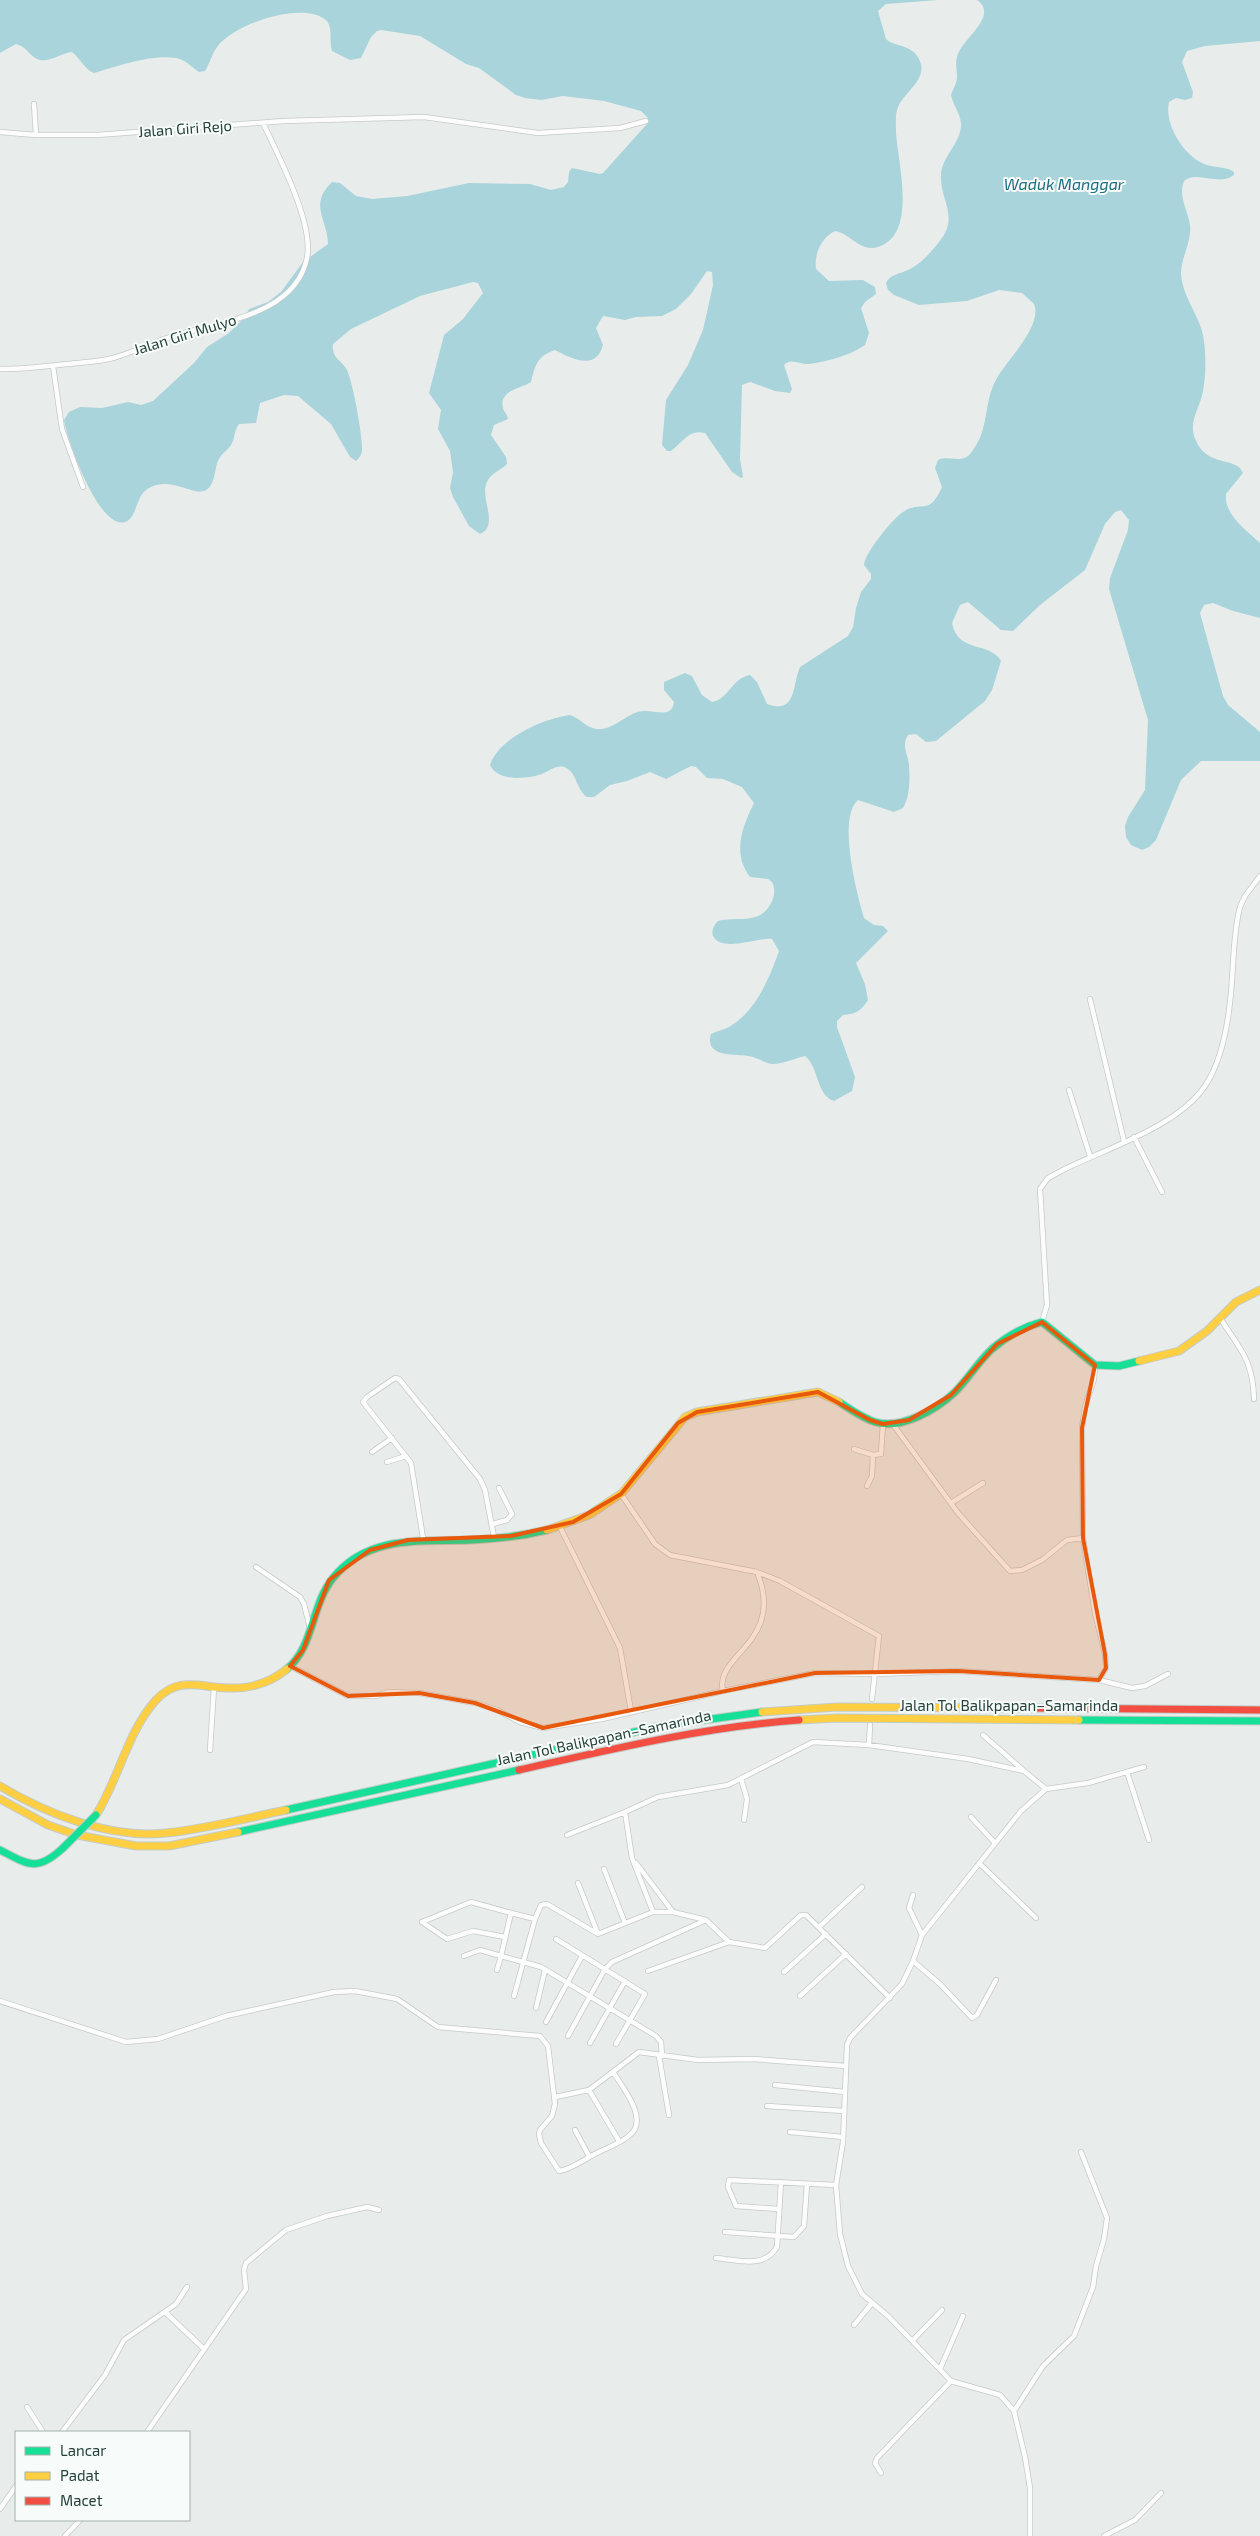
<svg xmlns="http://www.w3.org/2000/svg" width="1260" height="2536" viewBox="0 0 1260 2536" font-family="'Exo 2',sans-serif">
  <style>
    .water { fill: #a9d4db }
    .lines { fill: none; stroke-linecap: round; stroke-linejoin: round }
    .street-casing { stroke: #c5cac8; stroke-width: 6 }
    .fast-casing { stroke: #c3cbc8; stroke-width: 9 }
    .slow-casing { stroke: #c3cbc8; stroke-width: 9 }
    .jam-casing { stroke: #c3cbc8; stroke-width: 9 }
    .street { stroke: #fcfcfc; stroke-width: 4.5 }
    .fast { stroke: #16e098; stroke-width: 7 }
    .slow { stroke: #ffcf43; stroke-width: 7 }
    .jam { stroke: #f24e42; stroke-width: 7 }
    .fast-bridge-casing { stroke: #c3cbc8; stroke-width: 9; stroke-linecap: butt }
    .fast-bridge { stroke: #16e098; stroke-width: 7 }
    .marked { fill: #e8590c; fill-opacity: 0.2; stroke: #e8590c; stroke-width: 4; stroke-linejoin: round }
    .labels { text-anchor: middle; stroke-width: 4; stroke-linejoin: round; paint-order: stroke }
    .street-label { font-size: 15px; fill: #24423a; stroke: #f7fbf9 }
    .water-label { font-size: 16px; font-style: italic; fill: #1c6f80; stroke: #f7fbf9 }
  </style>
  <rect width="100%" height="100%" fill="#e8edeb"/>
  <path class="water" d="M0,0H938L886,4L878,11L886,39C895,48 915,43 921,64C925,81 904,93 898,107C895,114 896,125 896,133C898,162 916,229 883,245C861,256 851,233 835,231C821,238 814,254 816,269L829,281L863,280L875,287L876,294L865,302L861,308L869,333L865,345C851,355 826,362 809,364C800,365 791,357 784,365L792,389L790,393L775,391L750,382L742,385L740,459L743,477L741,478L732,472L705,433C689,429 683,442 671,451H667L662,445L666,400L688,365L703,330L713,285L712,272L707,271L691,294L676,309L662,316L636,317L625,320L603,316L596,328L603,345C596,372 570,358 555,350C537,356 535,366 531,382C523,388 498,390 503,408C504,413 507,413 508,419L494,425L491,435L506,457L507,464C501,470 490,474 487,482C479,497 500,525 480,534L469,526L453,497L450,488L453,472L450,451L438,429L441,410L429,393L444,335L463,319L483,293L478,283L473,282L420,296L351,329L333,344C331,358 342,360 347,370C353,383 363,438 362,451C361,456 359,458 356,461L350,457L331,424L298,396L284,395L260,403L256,423L239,424C234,430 235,439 231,445C228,450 222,453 219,459C213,468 217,496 195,491C179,487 167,480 151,487C135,493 138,518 125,522C99,530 67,440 64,420L69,412L80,407L102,408L128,402L141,405L153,401L194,363L207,347L229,333L245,317L249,309L268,302L281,292L303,262L328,244C328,220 308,205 332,182L340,183L356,196L372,199L407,196L469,183L530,184L551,190L564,187L568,182L569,172L572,168L600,174L603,173L647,124L648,118L641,111L604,101L563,96L541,100L525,98L516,95L479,68L466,64L420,36L381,30L377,31L371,37L361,58L350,60L332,51C329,41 333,29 327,21C305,0 235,23 217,47C212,54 210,63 205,71L199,72C191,67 185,59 176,58C152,54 117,66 94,73C85,70 80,58 72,52C61,53 51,62 40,60C30,58 28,47 16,44L0,53Z
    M977,0H1260V41L1205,46L1187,51L1182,62L1193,92L1192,98L1185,100L1176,98L1169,102C1164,124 1183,155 1204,164C1213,168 1226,166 1234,172V175C1218,187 1198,170 1184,181C1178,197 1188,210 1190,225C1192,241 1181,258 1181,273C1182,298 1202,318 1204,341C1206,357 1206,375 1203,391C1200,409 1187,422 1196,441C1208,468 1237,456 1243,473L1226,494C1224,515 1246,530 1260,543V618L1233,611L1213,603L1204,605L1200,613L1223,696L1228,705L1260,732V761H1201L1181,780L1156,840L1149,847L1142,850L1131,845L1126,837L1125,826L1128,817L1145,790L1148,720L1109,589L1110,578L1128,530L1129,520L1121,510L1115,512L1105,524L1085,570L1040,605L1013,631L1001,630L968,602L960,605L952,623C958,654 990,641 1001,661L992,690L985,701L936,741L926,742L916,734L908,735C901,746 908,754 909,765C910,778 910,797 903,808L894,812L858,800C837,818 857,894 864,918L874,925L883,926L888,931L856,963L865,984L868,1000C861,1011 856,1014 843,1015L837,1021V1027L855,1077L852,1091L834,1101C816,1095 819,1067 805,1056C795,1058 781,1065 771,1064C763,1062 756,1057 748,1056C735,1054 704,1058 711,1034C717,1031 723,1030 729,1027C756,1011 769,979 779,951L772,939C757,937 722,953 713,936C711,930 714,925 718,921C739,916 761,926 772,901C775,894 775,888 772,882L768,879L750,877C732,853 742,827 754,803L742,787L723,779L707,778L696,767L691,766L666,779L650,772L627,781L610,785L594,797H587C576,790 577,771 564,767C556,765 549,771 542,774C527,779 498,782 490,765C499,738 542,719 570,715C580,718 586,728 597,729C614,731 628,711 644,711C654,710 672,719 674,702L664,690V682L685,673L692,676L702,695L712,702C729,699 732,678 750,675L757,682L767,704C797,715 792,685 800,667L848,636L853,627L856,608L861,592L871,579V574L864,565C864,554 893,518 903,512C922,499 928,518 942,487L935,468L938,460C948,455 961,464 970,454C991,429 982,404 997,378C1007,360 1043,326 1034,304L1022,293L999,290L967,301L919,305L894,295L888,290L886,283C890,274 900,274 908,270C920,265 931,252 939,242C960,217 940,201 941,176C941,156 962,143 961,123C960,113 953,105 951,95C953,89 957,83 957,77C957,70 955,64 957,57C961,39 1000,16 977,0Z"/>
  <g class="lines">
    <defs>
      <path id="street" d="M34,104L36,135
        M0,132L36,135H97L284,121L424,117L538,133L620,128L646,121
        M53,366L62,429L83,487
        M0,369C23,370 45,366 68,364C83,362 98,362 113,358C135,352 155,341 177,335C222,321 295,315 307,258C314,223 278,155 263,123
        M1090,999L1124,1141
        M1069,1090L1090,1156
        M1134,1137L1162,1192
        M1220,1318C1240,1349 1253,1360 1254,1399
        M1042,1322L1047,1305L1040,1189L1048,1178L1063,1170C1107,1148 1177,1127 1205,1086C1221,1062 1227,1030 1230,1002C1234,971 1232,938 1240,907L1245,896L1260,876
        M1095,1365L1094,1379L1085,1407L1082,1428L1083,1538L1095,1613L1105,1654L1106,1668L1099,1680
        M892,1423L958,1513L1010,1571L1022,1570L1042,1560L1067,1540L1083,1538
        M854,1449L873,1455L881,1454L883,1424
        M372,1452L392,1438
        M387,1462L406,1456
        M867,1486L872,1476L873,1455
        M621,1494L655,1544L670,1555L757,1572L780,1581L879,1636L872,1699
        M951,1503L983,1483
        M493,1524L507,1520L512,1514L499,1488
        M560,1527L620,1648L631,1711
        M423,1538L411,1463L363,1402L367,1397L395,1378L399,1379L480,1479L485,1490L494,1537
        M256,1567L300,1597L304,1604L310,1628
        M290,1666L348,1696H376L389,1692L419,1693L475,1703L497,1710L520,1722L543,1728L602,1719L723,1691C714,1654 786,1643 757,1572
        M723,1691L815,1673L875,1674L958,1671L1099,1680L1132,1688L1145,1686L1168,1674
        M983,1735L1023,1770
        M869,1745L870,1725
        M210,1750L214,1687
        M1127,1772L1149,1840
        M741,1779L747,1799L744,1820
        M971,1817L994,1842
        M567,1835L625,1812
        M636,1863L673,1912
        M979,1863L1036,1918
        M604,1869L625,1923
        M578,1883L598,1934
        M913,1895L909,1908L922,1935
        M653,1912L632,1858L625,1812L658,1797L728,1785L813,1742L869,1745L968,1759L1024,1771L1046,1789
        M511,1913L535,1919L514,1996
        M535,1919L541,1905L547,1904L598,1934L653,1912H673L706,1920L729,1942L765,1948L801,1915H806L890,1998
        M422,1922L471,1902L511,1913L501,1956L541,1967L656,2036L661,2042L662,2056
        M422,1922L447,1939L473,1931L505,1937
        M819,1927L862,1887
        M556,1939L645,1994L616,2044
        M464,1956L480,1950L501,1956L497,1970
        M913,1961L941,1985L972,2018L977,2015L996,1980
        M648,1971L729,1942
        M784,1972L826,1934
        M800,1996L846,1954
        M0,2001L126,2042L158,2039L226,2016L334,1992L355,1991L397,1999L438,2027L540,2036L548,2046L555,2104L552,2116L540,2130L539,2134L541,2143L559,2171C571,2170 586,2158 597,2153C608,2147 622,2143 631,2134C648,2118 623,2088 613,2072
        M536,2008L545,1970
        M546,2022L582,1956
        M568,2036L605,1969L612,1962L706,1920
        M590,2043L625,1981
        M659,2056L669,2115
        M775,2085L845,2092
        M589,2090L619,2141
        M555,2097L589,2090L639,2052L698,2060L753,2059L846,2066
        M767,2106L844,2111
        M575,2130L589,2156
        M790,2132L843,2137
        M778,2209L736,2206L728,2187L729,2180L836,2185
        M725,2232L794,2237L804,2226L807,2184
        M716,2258C738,2260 764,2269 777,2247L781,2182
        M165,2312L203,2348
        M854,2325L872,2303
        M913,2340L942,2310
        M940,2369L963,2316
        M27,2407L43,2432
        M1014,2411L1043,2366L1074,2336L1093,2287L1096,2266L1104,2239L1107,2218L1081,2152
        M62,2432L105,2375L124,2340L176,2304L187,2287
        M147,2432L246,2289L244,2270L246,2263L286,2230L327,2216L367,2207L379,2210
        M881,2473L875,2463L877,2458L951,2381
        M0,2509L16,2486
        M65,2536L80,2520
        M1030,2536V2488L1025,2457L1014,2411L1000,2395L951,2381L889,2317L862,2294L848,2266L840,2234L836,2185L843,2142L847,2045L850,2038L902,1984L913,1961L922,1935L1021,1811L1046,1789L1088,1783L1144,1767
        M1104,2536L1135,2520L1161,2493"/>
      <path id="fast" d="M839,1402C850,1409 862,1418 875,1422C901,1430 936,1410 955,1392C968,1379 978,1362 992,1349C1007,1336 1023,1327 1042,1322L1095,1365L1119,1366L1139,1361
        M287,1669C314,1647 311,1605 333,1578C368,1534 422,1542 471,1540C497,1539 522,1536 547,1530
        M1079,1720L1260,1721
        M286,1810L661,1726L762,1712
        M238,1832L519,1770
        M0,1850C29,1865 37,1872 63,1848"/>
      <path id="slow" d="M1139,1361L1179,1351L1207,1331L1236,1302L1260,1290
        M547,1530L589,1515L622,1493L685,1417L697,1412L818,1392L839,1402
        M762,1712L837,1707L1034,1708
        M799,1720L837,1718L1079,1720
        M0,1786C47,1814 110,1839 166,1833C206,1829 247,1818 286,1810
        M0,1799L48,1825L77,1835L136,1846H169L238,1832
        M96,1815C119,1779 127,1732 156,1700C178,1676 199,1687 227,1688C249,1689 270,1683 287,1669"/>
      <path id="jam" d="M1034,1708L1260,1710
        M519,1770C612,1749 704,1727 799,1720"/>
    </defs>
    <use href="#street" class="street-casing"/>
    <use href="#fast" class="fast-casing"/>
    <use href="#slow" class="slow-casing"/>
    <use href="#jam" class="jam-casing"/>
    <use href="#street" class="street"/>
    <use href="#fast" class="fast"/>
    <use href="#slow" class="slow"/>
    <use href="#jam" class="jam"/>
    <defs>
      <path id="fast-bridge" d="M63,1848L96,1815"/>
    </defs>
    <use href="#fast-bridge" class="fast-bridge-casing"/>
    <use href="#fast-bridge" class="fast-bridge"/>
  </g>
  <path class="marked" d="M1042,1322L1095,1365L1082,1428L1083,1538L1105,1654L1106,1668L1099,1680L958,1671L815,1673L543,1728L475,1703L419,1693L348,1696L290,1666L303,1650L329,1580L370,1550L408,1540L511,1536L573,1522L621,1494L678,1423L697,1412L818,1392L870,1420L883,1424L909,1420L951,1395L997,1344Z"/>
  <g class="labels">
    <g class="street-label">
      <text transform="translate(185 129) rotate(-4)" y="5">Jalan Giri Rejo</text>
      <text transform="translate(185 335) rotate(-17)" y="5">Jalan Giri Mulyo</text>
      <text x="1009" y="1711">Jalan Tol Balikpapan–Samarinda</text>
      <text transform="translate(604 1738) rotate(-12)" y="5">Jalan Tol Balikpapan–Samarinda</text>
    </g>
    <g class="water-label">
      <text x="1064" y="190">Waduk Manggar</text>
    </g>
  </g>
  <rect x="15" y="2431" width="175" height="90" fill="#f7fbf9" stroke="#a3b1ad"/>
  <rect x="25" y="2447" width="25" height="8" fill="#16e098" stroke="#a3b1ad"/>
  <text x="60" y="2456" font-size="15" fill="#24423a">Lancar</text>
  <rect x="25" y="2472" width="25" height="8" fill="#ffcf43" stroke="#a3b1ad"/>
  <text x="60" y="2481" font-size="15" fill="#24423a">Padat</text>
  <rect x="25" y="2497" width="25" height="8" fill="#f24e42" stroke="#a3b1ad"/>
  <text x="60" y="2506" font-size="15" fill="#24423a">Macet</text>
</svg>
